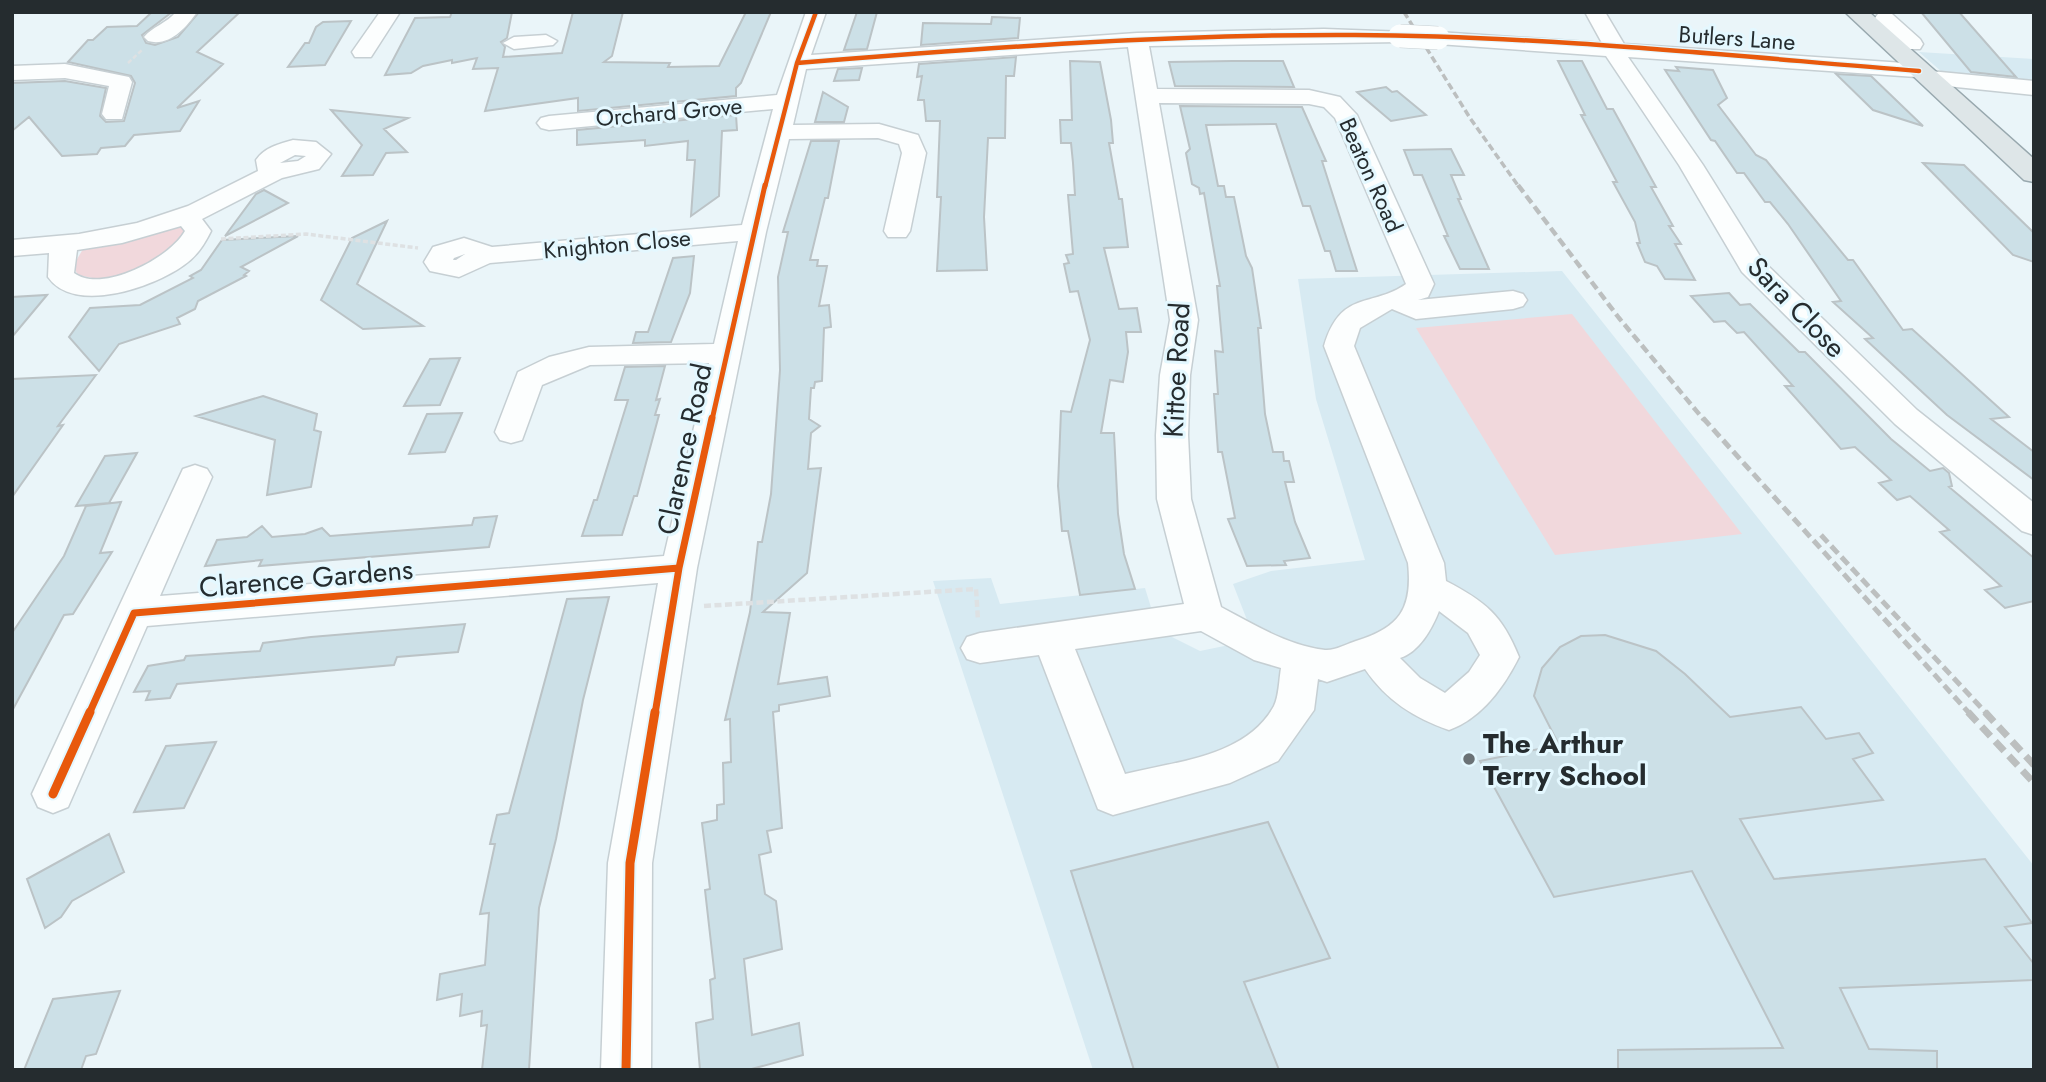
<svg xmlns="http://www.w3.org/2000/svg" width="2046" height="1082" viewBox="0 0 2046 1082" font-family="Jost,sans-serif">
  <style>
    .built { fill: #d7eaf2 }
    .green { fill: #f1d8dc }
    .building { fill: #cce0e7; stroke: #bbc3c6; stroke-width: 2 }
    .lines { fill: none; stroke-linecap: round; stroke-linejoin: round }
    .minor-casing { stroke: #c6cfd3; stroke-width: 3 }
    .major-casing { stroke: #98a8ae; stroke-width: 3 }
    .path-far2 { stroke: #dee1e3; stroke-width: 2.5; stroke-dasharray: 4.5 2.5; stroke-linecap: butt }
    .path-far1 { stroke: #dee1e3; stroke-width: 3.5; stroke-dasharray: 5 2.5; stroke-linecap: butt }
    .path { stroke: #dee1e3; stroke-width: 4.5; stroke-dasharray: 7 3.5; stroke-linecap: butt }
    .minor { fill: #fcfefe; fill-rule: evenodd }
    .major { fill: #dee6e8; fill-rule: evenodd }
    .rail-far3 { stroke: #bcbfbf; stroke-width: 3.5; stroke-dasharray: 7 3.5; stroke-linecap: butt }
    .rail-far2 { stroke: #bcbfbf; stroke-width: 4.5; stroke-dasharray: 9 4.5; stroke-linecap: butt }
    .rail-far1 { stroke: #bcbfbf; stroke-width: 5; stroke-dasharray: 10 5; stroke-linecap: butt }
    .rail { stroke: #bcbfbf; stroke-width: 7; stroke-dasharray: 13 7; stroke-linecap: butt }
    .minor-bridge-casing { stroke: #c6cfd3; stroke-width: 24; stroke-linecap: butt }
    .minor-bridge { stroke: #fcfefe; stroke-width: 23 }
    .cycleway-far3-casing { stroke: #e4f8ff; stroke-width: 7 }
    .cycleway-far2-casing { stroke: #e4f8ff; stroke-width: 9 }
    .cycleway-far1-casing { stroke: #e4f8ff; stroke-width: 11 }
    .cycleway-casing { stroke: #e4f8ff; stroke-width: 13 }
    .cycleway-far3 { stroke: #e8590c; stroke-width: 4.5 }
    .cycleway-far2 { stroke: #e8590c; stroke-width: 5 }
    .cycleway-far1 { stroke: #e8590c; stroke-width: 7 }
    .cycleway { stroke: #e8590c; stroke-width: 9 }
    .poi-dot { fill: #6a7276; stroke: #e4f8ff; stroke-width: 2.5 }
    .labels { text-anchor: middle; stroke-width: 6; stroke-linejoin: round; paint-order: stroke }
    .far-street-label { font-size: 23px; fill: #252c2f; stroke: #e4f8ff }
    .street-label { font-size: 28px; fill: #252c2f; stroke: #e4f8ff }
    .poi-label { font-size: 28px; font-weight: bold; fill: #252c2f; stroke: #e4f8ff; text-anchor: start }
  </style>
  <rect width="100%" height="100%" fill="#eaf5f9"/>
  <path class="built" d="M1919,52L2034,59V81L1942,72Z
    M1562,271L2034,866V1070H1093L933,581L991,578L1000,604L1145,588L1158,630L1200,651L1229,645L1242,632L1247,620L1233,584L1271,571L1365,560L1316,399L1298,279Z"/>
  <path class="green" d="M186,224L191,242L165,264L102,280L78,275L73,266L83,249Z
    M1572,314L1742,534L1555,555L1416,328Z"/>
  <path class="building" d="M152,12H172L142,35L146,43L155,45L178,37L199,12H240L197,52L223,64L177,108L199,101L180,131L134,135L125,146L101,148L97,154L62,156L29,117L12,131V83L65,81L106,88L100,116L106,122L124,121L135,83L131,76L68,62L88,40H93L107,27L137,26Z
    M452,12H512L507,38L501,42L505,47L503,57L562,53L573,12H623L612,56L604,62L670,63L668,67L719,66L746,12H771L741,83L736,88V96L578,111V98L485,111L498,68L473,69L477,58L452,63V60L423,66L411,73L385,75L415,18L450,17Z
    M857,12H877L867,49L844,50Z
    M1921,12H1959L2016,77L1971,72Z
    M992,17L1020,18L1018,38L921,45L923,23L991,24Z
    M351,21L325,65L288,67L305,43H309L316,27L323,22Z
    M1016,57L1014,76H1006L1005,138H988L984,217L987,270L937,271L941,197H937L940,121H926L924,100H918L922,76L917,77L919,64Z
    M1070,61L1100,62L1111,120L1113,143H1109L1119,199H1122L1128,247L1104,248L1119,309L1137,308L1141,332H1126L1128,352L1123,382L1110,380L1101,433H1114L1118,514L1124,554L1135,589L1080,595L1068,531H1062L1058,486L1061,411L1071,412L1090,340L1078,291L1070,292L1064,264L1069,263L1066,255L1073,254L1068,195H1075L1073,163L1071,143H1061L1060,120H1072Z
    M1232,61H1283L1294,87L1175,86L1169,62Z
    M1558,61H1582L1607,109H1613L1656,187H1651L1673,226H1669L1681,244H1675L1695,280L1665,279L1657,266L1645,262L1637,243H1640L1635,222L1613,182H1617L1581,115H1585Z
    M1676,67L1713,70L1727,98L1718,105L1756,155L1766,160L1848,260H1853L1903,330L1912,329L2009,417L1991,419L2034,452V480L1947,415L1865,339L1873,338L1833,302L1841,301L1788,224L1770,202H1765L1744,173H1737L1715,141L1711,140L1665,70L1679,71Z
    M862,68L859,80L834,81L838,69Z
    M1836,74L1871,76L1923,126L1873,110Z
    M1386,87L1392,92L1397,91L1426,115L1391,121L1357,92Z
    M823,92L848,107L844,122H815Z
    M1180,106L1302,107L1326,161H1322L1357,271H1336L1330,251H1325L1310,206H1303L1276,124L1206,125L1218,186H1224L1226,197H1234L1246,256L1252,268L1261,328H1258L1265,414L1273,452H1283L1284,461H1289L1294,482H1285L1295,522L1310,558L1284,561L1286,565L1247,566L1228,519L1235,518L1222,452H1218L1214,394H1218L1215,351L1223,352L1217,286H1220L1204,193L1200,194L1199,188L1192,184L1186,153L1190,149Z
    M331,110L408,118L384,129L407,152L386,153L373,175L342,176L362,145Z
    M736,115L737,130L722,131L719,196L691,216L695,160H687L688,141L645,146V140L577,145V130Z
    M811,141H839L828,198H825L810,260H818L817,266H827L819,306L829,305L831,327L824,328L822,381L815,382L814,388H811L809,419L820,426L811,433L808,469L821,468L807,573L763,612L790,613L778,684L827,677L830,696L779,705V711L773,712L782,828L767,831L771,852L759,855L765,894L776,901L782,949L744,959L752,1035L799,1023L803,1055L748,1070H700L696,1023L713,1019L710,980L715,978L705,890L710,889L702,823L717,820V805L724,804L723,763L731,762L730,719L725,720L750,612L758,542H762L771,494L780,370L778,277L788,232H783Z
    M1451,149L1464,175H1451L1461,199H1458L1489,269H1460L1444,236H1448L1422,175H1414L1404,150Z
    M1923,163L1964,165L2034,233V262L2013,255Z
    M264,190L288,203L225,236L256,194Z
    M387,221L357,284L423,326L363,329L321,300L352,238Z
    M298,236L241,267L249,271L244,275L246,276L198,301L195,309L177,318L180,324L119,344L99,371L69,337L90,308L140,305L193,278L190,276L201,270L222,240Z
    M694,256L690,293L671,342L633,343L636,332H648L673,258Z
    M1729,293L1740,305L1750,304L1799,352H1805L1891,439L1930,471L1943,468L1949,473L1952,486L1949,487L2034,558V601L2005,608L1985,590L2001,586L1940,532L1949,530L1910,496L1897,500L1879,483L1891,480L1855,447L1841,449L1785,386H1793L1744,332L1737,333L1725,321L1714,322L1691,296Z
    M47,295L12,337V297Z
    M460,358L440,405L404,406L430,359Z
    M665,366L656,400L660,399L655,415H659L637,496H634L622,535L582,536L594,500H597L628,400H615L625,367Z
    M96,375L58,426L63,425L12,497V379Z
    M263,396L317,414L314,430L321,432L311,487L267,495L275,440L196,416Z
    M462,413L445,452L409,454L427,414Z
    M137,453L109,503L76,506L105,456Z
    M121,502L100,553L112,552L73,614L64,615L12,711V633L64,556L86,506Z
    M497,516L489,547L259,566L262,560L205,566L217,540L247,537L262,526L272,537L305,534L322,528L330,536L472,525L474,518Z
    M609,597L583,700L556,839L539,908L529,1070H482L487,1025L481,1026L482,1011L460,1016L462,994L437,1000L440,974L485,965L489,913L480,914L495,844H490L497,815L509,813L567,599Z
    M465,624L458,652L397,657L394,665L177,684L170,698L146,700L150,691L134,692L148,666L184,660L186,656L260,651L263,643L311,637Z
    M1605,635L1656,651L1685,674L1730,717L1801,707L1826,739L1859,733L1873,753L1853,759L1883,800L1740,819L1774,879L1985,859L2032,923L2005,927L2034,964V980L1840,988L1869,1049L1937,1051V1070H1618V1050L1783,1048L1692,871L1554,897L1480,761L1559,745L1534,696L1542,668L1560,647L1581,636Z
    M216,742L184,808L134,812L166,746Z
    M1268,822L1330,958L1244,982L1279,1070H1134L1071,871Z
    M109,834L124,872L72,901L61,917L45,928L27,879Z
    M120,991L96,1054L86,1056L81,1070H24L53,999Z"/>
  <g class="lines">
    <defs>
      <path id="minor" d="M176,12H197C186,28 169,47 148,41L144,37C152,27 167,23 176,12Z
        M380,12H400L371,57H355L352,52Z
        M806,12H826L811,55L1137,33L1324,29L1407,32L1411,36L1400,42L1149,46L1157,89L1309,90L1340,97L1357,115L1434,284L1428,297L1418,300L1513,291L1523,294L1527,300L1523,306L1513,309L1416,319L1392,309L1360,328L1354,346L1444,563L1446,581C1486,602 1502,615 1519,657C1504,687 1482,718 1449,730C1414,718 1386,700 1365,669L1327,682L1318,679L1314,710L1278,761L1230,783L1113,815L1098,809L1039,655L980,663L967,659L961,648L967,637L980,633L1184,604L1157,499L1156,435L1160,375L1170,320L1128,47L806,69L793,125L879,124L918,135L926,153L910,231L906,237H888L884,231L902,153L899,144L878,138L789,139L766,232L697,568L652,863L651,1070H601L608,863L658,583L147,626L68,807L53,813L38,807L32,794L183,469L195,465L207,469L212,477L160,596L664,556L709,363L590,365L542,385L522,440L511,443L500,440L495,432L518,372L549,357L589,347L714,344L738,241L490,263L459,277L430,271L424,262L433,247L464,238L492,247L742,225L773,109L549,130L541,128L537,123L541,118L549,116L777,95ZM1159,103L1309,104L1324,107L1335,118L1406,284C1372,308 1341,289 1324,346L1408,563C1413,609 1399,628 1356,641C1347,644 1334,651 1325,650C1288,646 1253,624 1221,607L1191,499L1188,435L1190,375L1198,320ZM465,254L456,260H453L454,258ZM1439,611L1468,633L1480,655L1469,672L1445,693L1420,678L1400,658C1419,652 1432,629 1439,611ZM1201,631L1254,660L1281,668C1279,680 1279,696 1274,706C1246,757 1177,761 1125,774L1075,649Z
        M1585,12H1605L1624,44L1919,64L1930,71L2034,81V95L1927,84L1916,77L1628,57L1703,165L1763,261L1917,410L2034,503V535L2022,531L1895,424L1742,272L1679,165L1606,56L1438,44L1427,38L1438,32L1602,43Z
        M1887,12L1892,14L1920,39L1923,44L1920,49H1904L1878,22L1875,18L1878,14Z
        M546,35L557,41L553,45L514,49L503,43L514,37Z
        M65,64L129,77L132,82L122,119H106L102,114L109,86L65,78L12,80V66Z
        M293,140L316,142L331,154L319,169L282,178L202,219L211,231C204,245 197,256 184,265C154,287 74,315 48,277L49,253L12,256V240L79,234L137,223L188,206L258,171L256,160C265,147 279,144 293,140ZM295,155L306,156L298,161L280,163ZM181,226L185,231C170,258 102,294 74,273L77,250L122,243Z"/>
      <path id="major" d="M1845,12H1869L2034,159V182L2024,180Z"/>
    </defs>
    <use href="#minor" class="minor-casing"/>
    <use href="#major" class="major-casing"/>
    <path class="path-far2" d="M128,63L142,50"/>
    <path class="path-far1" d="M221,239L306,234L418,248"/>
    <path class="path" d="M704,606L976,589L978,620"/>
    <use href="#minor" class="minor"/>
    <use href="#major" class="major"/>
    <path class="rail-far3" d="M1404,12L1470,118L1519,187"/>
    <path class="rail-far2" d="M1518,185L1619,318L1704,420"/>
    <path class="rail-far1" d="M1703,418L1970,714
      M1821,535L1987,714"/>
    <path class="rail" d="M1968,712L2034,783
      M1985,712L2034,765"/>
    <defs>
      <path id="minor-bridge" d="M1400,36L1438,38"/>
    </defs>
    <use href="#minor-bridge" class="minor-bridge-casing"/>
    <use href="#minor-bridge" class="minor-bridge"/>
    <defs>
      <path id="cycleway-far3" d="M797,63C983,48 1169,34 1355,35C1544,36 1731,56 1919,71
        M765,187L797,63L816,12"/>
      <path id="cycleway-far2" d="M712,420L765,185"/>
      <path id="cycleway-far1" d="M89,714L134,613L679,568
        M655,714L679,568L712,418"/>
      <path id="cycleway" d="M53,794L90,712
        M626,1070L630,863L655,712"/>
    </defs>
    <use href="#cycleway-far3" class="cycleway-far3-casing"/>
    <use href="#cycleway-far2" class="cycleway-far2-casing"/>
    <use href="#cycleway-far1" class="cycleway-far1-casing"/>
    <use href="#cycleway" class="cycleway-casing"/>
    <use href="#cycleway-far3" class="cycleway-far3"/>
    <use href="#cycleway-far2" class="cycleway-far2"/>
    <use href="#cycleway-far1" class="cycleway-far1"/>
    <use href="#cycleway" class="cycleway"/>
  </g>
  <circle class="poi-dot" cx="1469" cy="759" r="7"/>
  <g class="labels">
    <g class="far-street-label">
      <text transform="translate(1737 38) rotate(4)" y="8">Butlers Lane</text>
      <text transform="translate(669 112) rotate(-5)" y="8">Orchard Grove</text>
      <text transform="translate(1371 175) rotate(66)" y="8">Beaton Road</text>
      <text transform="translate(617 244) rotate(-5)" y="8">Knighton Close</text>
    </g>
    <g class="street-label">
      <text transform="translate(1797 307) rotate(46)" y="10">Sara Close</text>
      <text transform="translate(1176 370) rotate(-87)" y="10">Kittoe Road</text>
      <text transform="translate(684 449) rotate(-78)" y="10">Clarence Road</text>
      <text transform="translate(306 578) rotate(-5)" y="10">Clarence Gardens</text>
    </g>
    <g class="poi-label">
      <text x="1483" y="753">The Arthur<tspan x="1483" dy="32">Terry School</tspan></text>
    </g>
  </g>
  <rect width="2046" height="1082" fill="none" stroke="#252c2f" stroke-width="28"/>
</svg>
